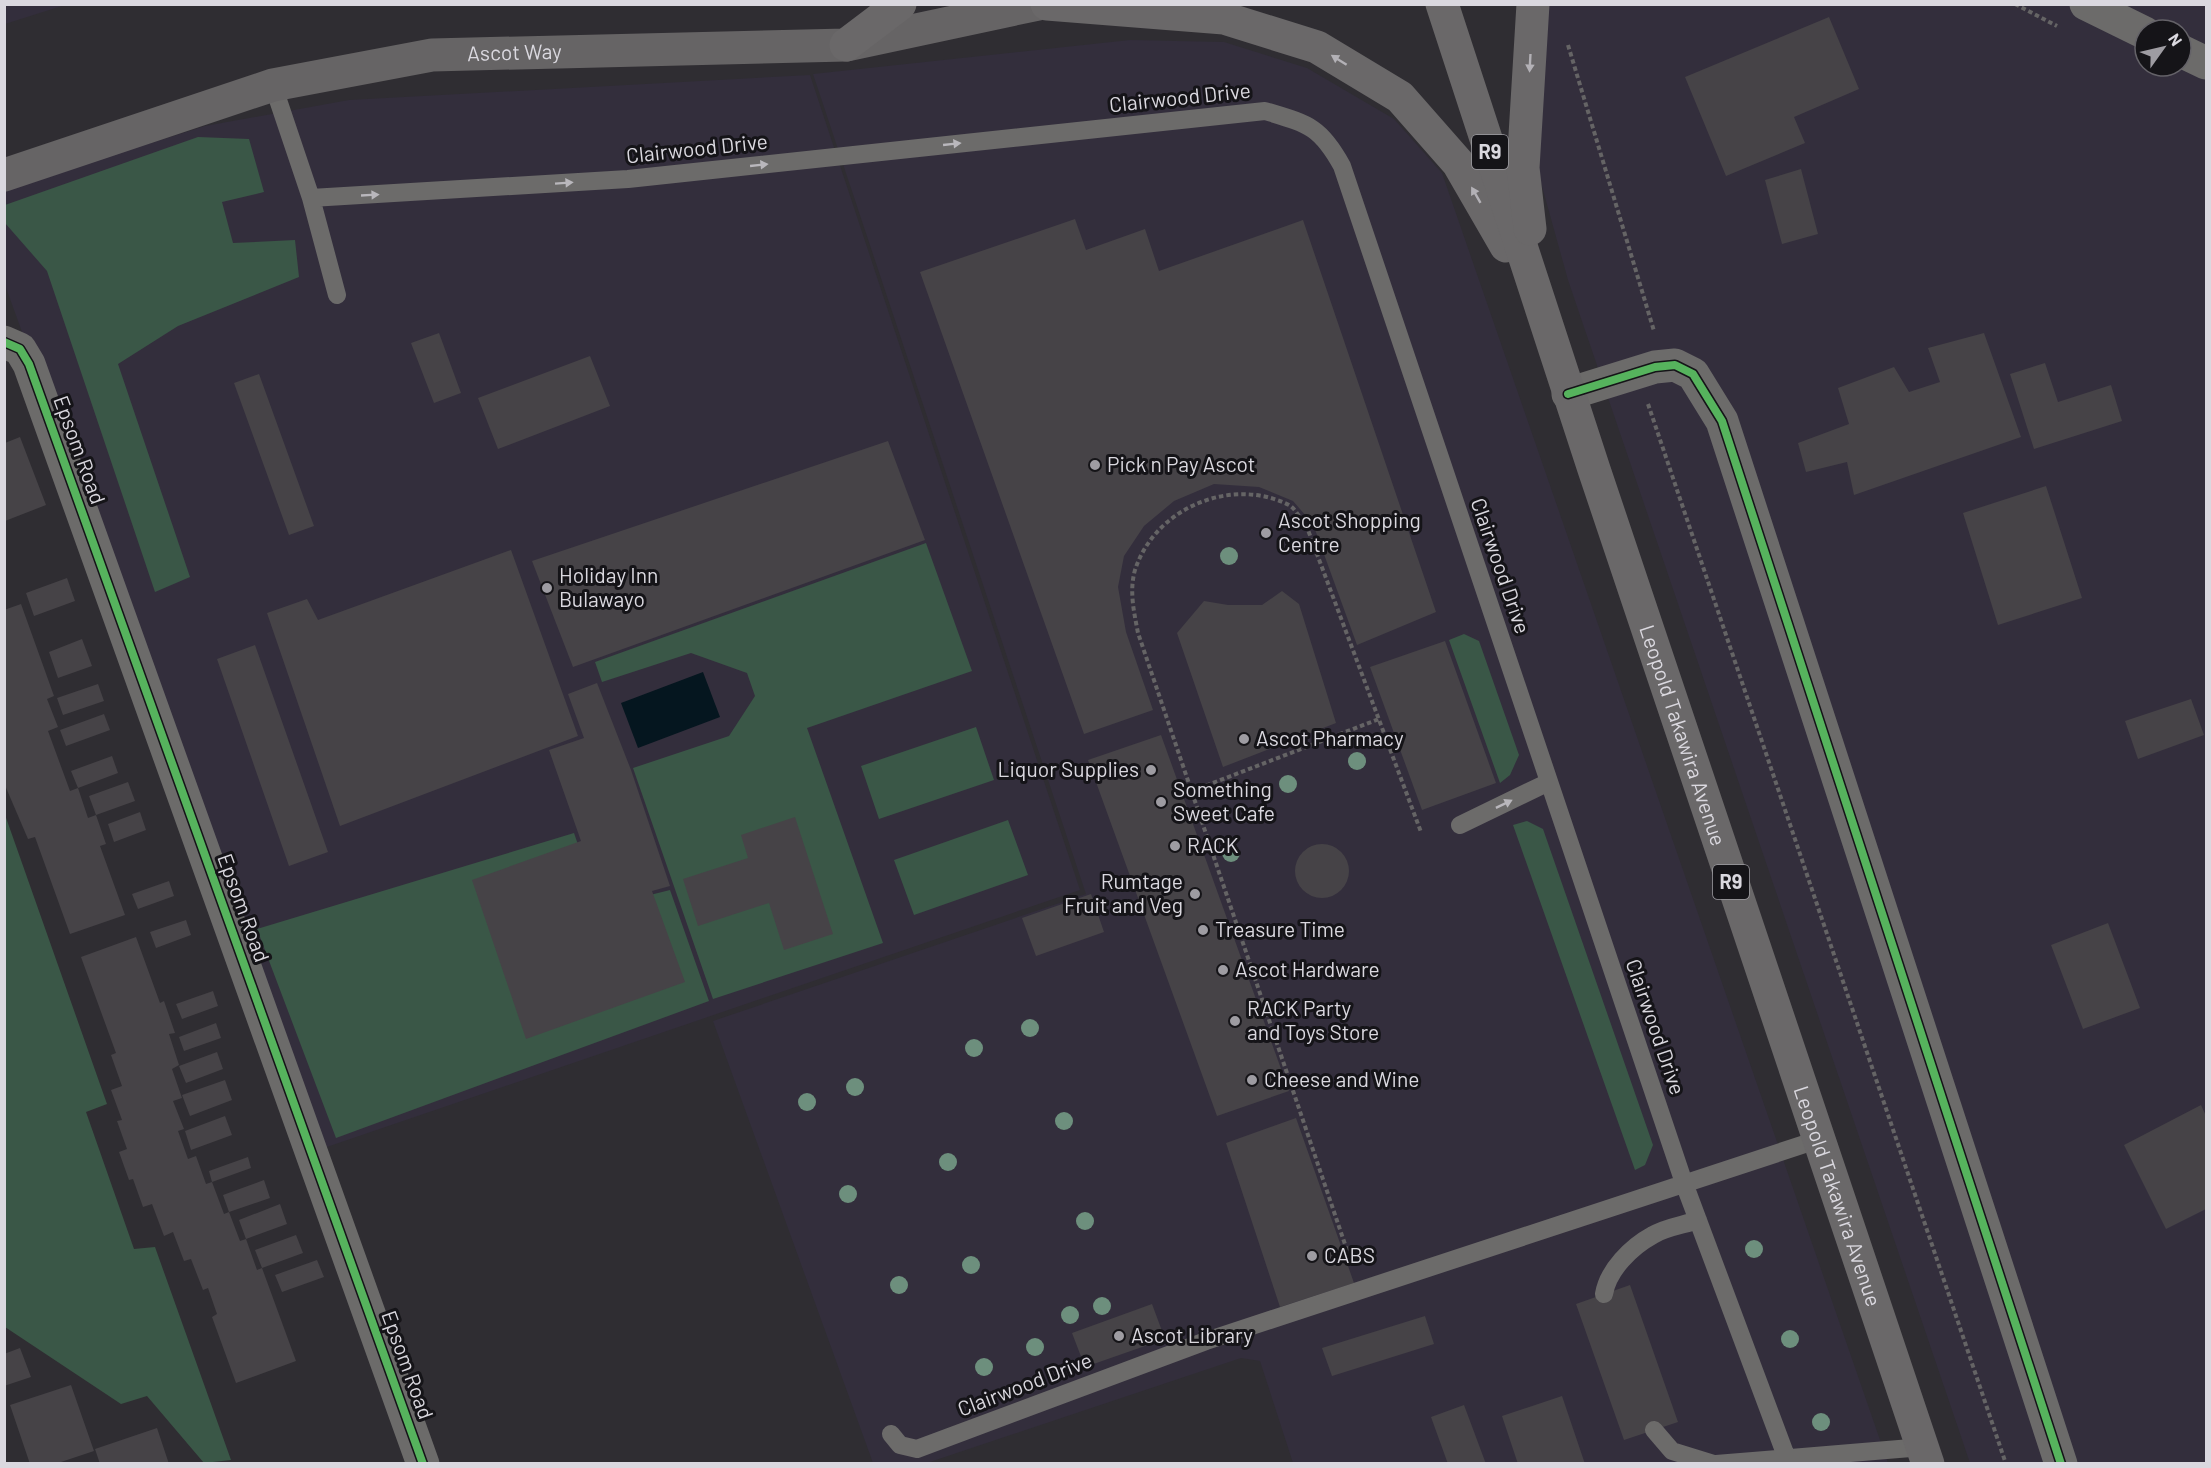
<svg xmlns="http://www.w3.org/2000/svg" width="2211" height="1468" viewBox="0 0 2211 1468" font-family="Barlow,sans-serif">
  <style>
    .built { fill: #332e3c; fill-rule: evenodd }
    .green { fill: #3a5747 }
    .water { fill: #05161f }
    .building { fill: #464347 }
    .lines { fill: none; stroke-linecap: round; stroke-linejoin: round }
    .path { stroke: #656465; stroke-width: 4; stroke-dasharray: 4.5 3; stroke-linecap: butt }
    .lane { stroke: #6c6b6a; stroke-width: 18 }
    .street { stroke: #6c6b6a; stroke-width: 33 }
    .secondary { stroke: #666465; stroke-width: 33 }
    .highway { stroke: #6a6869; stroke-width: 33 }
    .cycleway-casing { stroke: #151418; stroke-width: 11 }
    .cycleway { stroke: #56b35d; stroke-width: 8 }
    .tree { fill: #6d8f7d }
    .oneway { fill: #b3b1b6 }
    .oneway2 { fill: #b9b7bc }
    .poi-dot { fill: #9e9ca2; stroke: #151418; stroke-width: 2 }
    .labels { text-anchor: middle; stroke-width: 6; stroke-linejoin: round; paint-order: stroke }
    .shield { fill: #151418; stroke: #9f9da3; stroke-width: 1.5 }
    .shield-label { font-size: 20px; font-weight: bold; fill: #dad8df }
    .street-label { font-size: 21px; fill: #dad8df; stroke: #151418 }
    .poi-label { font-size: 21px; fill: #dad8df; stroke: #151418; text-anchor: start }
  </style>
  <rect width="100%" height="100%" fill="#2f2d32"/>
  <path class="built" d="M5,4H65V5L5,24Z
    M1542,5H2206V1463H1970L1568,280L1538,172ZM2145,30H2181V66H2145Z
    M1130,40L1224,42L1307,68L1394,119L1442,173L1888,1463H1293L1260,1361L1241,1358L927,1463H873L713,1021L1086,894L813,74Z
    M810,75L1080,890L318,1150L5,285V189L205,126L349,100Z"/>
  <path class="green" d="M198,137L249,139L264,192L222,202L233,243L295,240L299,277L178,326L118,364L190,577L155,592L47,271L5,223V205Z
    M926,543L972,671L807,728L883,943L713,999L633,768L729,736L755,696L747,673L691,653L602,682L595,662Z
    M1464,634L1479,641L1519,755L1510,775L1500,783L1449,640Z
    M976,727L994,780L879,819L861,766Z
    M4,812L107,1104L86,1112L134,1249L155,1247L231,1460L204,1463L147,1396L121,1404L5,1327Z
    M1008,820L1028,875L914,915L894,860Z
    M1527,821L1543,829L1653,1145L1645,1165L1635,1170L1513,825Z
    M574,833L585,865L634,899L670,890L709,1001L336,1138L257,929Z"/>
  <path class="water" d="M703,672L720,717L638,748L621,703Z"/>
  <path class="building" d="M1829,17L1859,89L1794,117L1805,143L1726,176L1685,77Z
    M1801,169L1818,234L1782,244L1765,180Z
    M1075,219L1086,250L1145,229L1159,271L1303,220L1436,612L1357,645L1313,524L1293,501L1259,487L1214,484L1174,501L1144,526L1124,556L1118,587L1126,632L1153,710L1084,734L920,272Z
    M439,333L461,393L434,403L411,343Z
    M1984,333L2021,437L1854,495L1847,462L1806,472L1798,443L1849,424L1838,388L1894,367L1909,392L1940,382L1928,348Z
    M590,356L610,406L498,449L478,398Z
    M2045,363L2058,402L2111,385L2122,421L2034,449L2010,374Z
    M259,374L314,526L289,535L234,383Z
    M20,437L46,505L5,521V443Z
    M888,441L925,540L573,667L532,561Z
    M2046,486L2082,598L1998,625L1963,513Z
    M511,550L578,736L340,826L267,613L307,599L318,620Z
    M67,578L75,601L34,616L26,593Z
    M1282,591L1299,604L1336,723L1223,767L1177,633L1204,601L1228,605H1262Z
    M21,604L54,696L47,699L58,727L48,731L70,791L78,788L71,771L112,756L118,773L78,788L88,818L96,815L106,844L100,846L125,915L70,934L35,837L28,839L4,783V610Z
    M82,639L92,666L58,678L49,652Z
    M1445,641L1496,783L1422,810L1370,667Z
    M255,645L328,852L289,866L217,659Z
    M597,683L631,770L670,886L652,891L685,982L526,1039L472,880L581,841L549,750L584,738L568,694Z
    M98,684L104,701L63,715L57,698Z
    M2191,699L2204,735L2138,759L2125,721Z
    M104,714L110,730L66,746L60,730Z
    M1161,735L1289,1091L1217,1116L1088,760Z
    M128,782L135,801L96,815L89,796Z
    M140,812L146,830L114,842L108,824Z
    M795,817L833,934L784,950L769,903L698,926L683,879L748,858L741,835Z
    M1295 871a27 27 0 1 1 54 0a27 27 0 1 1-54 0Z
    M169,881L174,896L138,909L132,894Z
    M1091,894L1104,932L1036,956L1022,918Z
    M186,920L191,935L156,948L150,932Z
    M2108,923L2140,1008L2083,1029L2051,945Z
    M136,937L160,1003L164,1001L175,1033L169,1034L179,1065L172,1069L182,1098L173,1101L184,1129L178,1131L188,1159L196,1156L206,1184L212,1182L209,1171L248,1157L251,1168L212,1182L224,1214L229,1212L223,1195L264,1180L270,1198L229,1212L240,1241L246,1239L257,1270L262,1268L296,1361L236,1383L212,1317L217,1314L208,1288L203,1290L191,1259L184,1261L173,1232L164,1236L152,1204L143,1207L133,1179L129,1180L119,1152L127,1149L117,1121L122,1120L111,1090L122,1086L111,1055L116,1053L81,957Z
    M213,991L218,1006L182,1019L176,1004Z
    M216,1023L221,1038L184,1051L179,1037Z
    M217,1052L223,1069L186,1083L179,1066Z
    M225,1080L232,1100L190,1116L182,1095Z
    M2201,1105L2206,1116V1209L2166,1229L2124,1145Z
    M225,1116L232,1135L191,1150L185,1131Z
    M1296,1118L1354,1283L1280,1307L1226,1143Z
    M280,1204L287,1224L246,1239L239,1220Z
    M296,1235L303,1253L262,1268L255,1250Z
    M317,1260L324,1277L282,1292L275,1275Z
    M1630,1285L1678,1422L1624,1440L1576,1304Z
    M1152,1304L1165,1339L1085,1367L1072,1333Z
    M1425,1316L1434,1344L1332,1376L1322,1348Z
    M20,1348L31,1377L4,1386V1354Z
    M71,1385L94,1451L55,1464H30L10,1405Z
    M1562,1396L1585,1464H1518L1502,1416Z
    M1464,1405L1486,1464H1448L1431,1417Z
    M157,1428L169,1464H100L95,1449Z"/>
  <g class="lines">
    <path class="path" d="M2015,4L2057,26
      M1568,45L1654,331
      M1648,404L2006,1464
      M1192,791L1379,719
      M1352,1265L1138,633C1134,612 1129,591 1135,570C1155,508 1231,476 1289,505C1296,509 1303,523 1308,530L1421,832"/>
    <path class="lane" d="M273,85L311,198L337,295
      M311,198L628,179L1265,111C1308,124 1320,126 1342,166L1684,1183L1789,1464
      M1460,825L1549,782
      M1604,1294C1608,1270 1631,1247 1653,1235C1666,1227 1684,1225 1698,1220
      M1654,1430L1672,1451L1714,1464
      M891,1434L900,1445L917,1449L1206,1341L1817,1140
      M1716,1464L1923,1447"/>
    <path class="street" d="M2086,4L2145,33
      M2181,51L2206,63
      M4,342L20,349L29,364L423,1464
      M1568,394L1655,367L1675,365L1693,374L1722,421L2061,1464"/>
    <path class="secondary" id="s1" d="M4,175L273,85L432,55L846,45L1038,4"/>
    <g class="highway">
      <path d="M1047,4L1224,18L1317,47L1400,97L1458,163L1506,246"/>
      <path id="s2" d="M1442,4C1600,492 1762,979 1928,1464"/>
      <path d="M846,45L900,4"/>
      <path d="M1530,229L1523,168L1533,4"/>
    </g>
    <defs>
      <path id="cycleway" d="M4,342L20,349L29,364L423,1464
        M1568,394L1655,367L1675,365L1693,374L1722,421L2061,1464"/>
    </defs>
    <use href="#cycleway" class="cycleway-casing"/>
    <use href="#cycleway" class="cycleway"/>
  </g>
  <g class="tree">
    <circle cx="1229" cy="556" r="9"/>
    <circle cx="1357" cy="761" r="9"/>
    <circle cx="1288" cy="784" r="9"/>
    <circle cx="1231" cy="853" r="9"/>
    <circle cx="1030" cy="1028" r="9"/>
    <circle cx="974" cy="1048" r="9"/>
    <circle cx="855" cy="1087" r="9"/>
    <circle cx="807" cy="1102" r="9"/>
    <circle cx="1064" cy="1121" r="9"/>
    <circle cx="948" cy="1162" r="9"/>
    <circle cx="848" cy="1194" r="9"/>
    <circle cx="1085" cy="1221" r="9"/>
    <circle cx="1754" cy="1249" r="9"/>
    <circle cx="971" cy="1265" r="9"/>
    <circle cx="899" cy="1285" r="9"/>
    <circle cx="1102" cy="1306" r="9"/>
    <circle cx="1070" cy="1315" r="9"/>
    <circle cx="1790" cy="1339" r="9"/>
    <circle cx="1035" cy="1347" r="9"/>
    <circle cx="984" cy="1367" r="9"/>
    <circle cx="1821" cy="1422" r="9"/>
  </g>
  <defs><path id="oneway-solid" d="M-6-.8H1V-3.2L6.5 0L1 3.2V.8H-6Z" transform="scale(1.5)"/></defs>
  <g class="oneway">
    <use href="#oneway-solid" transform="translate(1339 60) rotate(-148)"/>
    <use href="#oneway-solid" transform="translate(1530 63) rotate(93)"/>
    <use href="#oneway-solid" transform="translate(1476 195) rotate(-120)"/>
  </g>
  <g class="oneway2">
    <use href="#oneway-solid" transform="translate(952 144) rotate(-6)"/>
    <use href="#oneway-solid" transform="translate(759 165) rotate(-6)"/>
    <use href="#oneway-solid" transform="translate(564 183) rotate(-4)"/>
    <use href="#oneway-solid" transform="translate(370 195) rotate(-3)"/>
    <use href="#oneway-solid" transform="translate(1504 804) rotate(-26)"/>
  </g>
  <g class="poi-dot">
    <circle cx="1095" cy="465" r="6"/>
    <circle cx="1266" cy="533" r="6"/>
    <circle cx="547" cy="588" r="6"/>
    <circle cx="1244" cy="739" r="6"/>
    <circle cx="1151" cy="770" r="6"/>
    <circle cx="1161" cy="802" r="6"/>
    <circle cx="1175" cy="846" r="6"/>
    <circle cx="1195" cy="894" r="6"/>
    <circle cx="1203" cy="930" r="6"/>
    <circle cx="1223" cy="970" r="6"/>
    <circle cx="1235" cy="1021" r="6"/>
    <circle cx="1252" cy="1080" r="6"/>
    <circle cx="1312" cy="1256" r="6"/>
    <circle cx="1119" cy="1336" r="6"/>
  </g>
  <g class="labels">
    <g class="shield">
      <rect x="1472" y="135" width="36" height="34" rx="4.5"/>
      <rect x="1713" y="865" width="36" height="34" rx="4.5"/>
    </g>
    <g class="shield-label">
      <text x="1490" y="159">R9</text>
      <text x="1731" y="889">R9</text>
    </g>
    <g class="street-label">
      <text dy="7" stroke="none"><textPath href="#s1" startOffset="528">Ascot Way</textPath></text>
      <text transform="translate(1180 98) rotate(-6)" y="7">Clairwood Drive</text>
      <text transform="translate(697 149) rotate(-6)" y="7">Clairwood Drive</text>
      <text transform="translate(79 450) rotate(70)" y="7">Epsom Road</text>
      <text transform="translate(1500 566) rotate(71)" y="7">Clairwood Drive</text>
      <text dy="7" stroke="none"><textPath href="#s2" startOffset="770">Leopold Takawira Avenue</textPath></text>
      <text transform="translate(243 908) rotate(70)" y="7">Epsom Road</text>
      <text transform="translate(1655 1027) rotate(71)" y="7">Clairwood Drive</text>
      <text dy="7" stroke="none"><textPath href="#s2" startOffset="1256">Leopold Takawira Avenue</textPath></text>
      <text transform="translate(407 1365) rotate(70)" y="7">Epsom Road</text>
      <text transform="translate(1025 1385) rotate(-21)" y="7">Clairwood Drive</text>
    </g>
    <g class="poi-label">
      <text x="1107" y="472">Pick n Pay Ascot</text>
      <text x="1278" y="528">Ascot Shopping<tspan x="1278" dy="24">Centre</tspan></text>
      <text x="559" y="583">Holiday Inn<tspan x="559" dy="24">Bulawayo</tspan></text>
      <text x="1256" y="746">Ascot Pharmacy</text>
      <text x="1139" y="777" text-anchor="end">Liquor Supplies</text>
      <text x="1173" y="797">Something<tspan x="1173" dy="24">Sweet Cafe</tspan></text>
      <text x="1187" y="853">RACK</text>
      <text x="1183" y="889" text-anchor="end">Rumtage<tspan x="1183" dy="24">Fruit and Veg</tspan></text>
      <text x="1215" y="937">Treasure Time</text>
      <text x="1235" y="977">Ascot Hardware</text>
      <text x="1247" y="1016">RACK Party<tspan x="1247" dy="24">and Toys Store</tspan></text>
      <text x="1264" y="1087">Cheese and Wine</text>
      <text x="1324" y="1263">CABS</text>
      <text x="1131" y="1343">Ascot Library</text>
    </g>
  </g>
  <rect width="2211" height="1468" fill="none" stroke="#dad8df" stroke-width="12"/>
  <g transform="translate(2163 48) rotate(56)"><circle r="28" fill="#151418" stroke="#646268" stroke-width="1.5"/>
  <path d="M0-4.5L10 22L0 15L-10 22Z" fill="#9e9ca2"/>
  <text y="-9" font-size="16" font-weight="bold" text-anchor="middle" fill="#dad8df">N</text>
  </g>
</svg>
